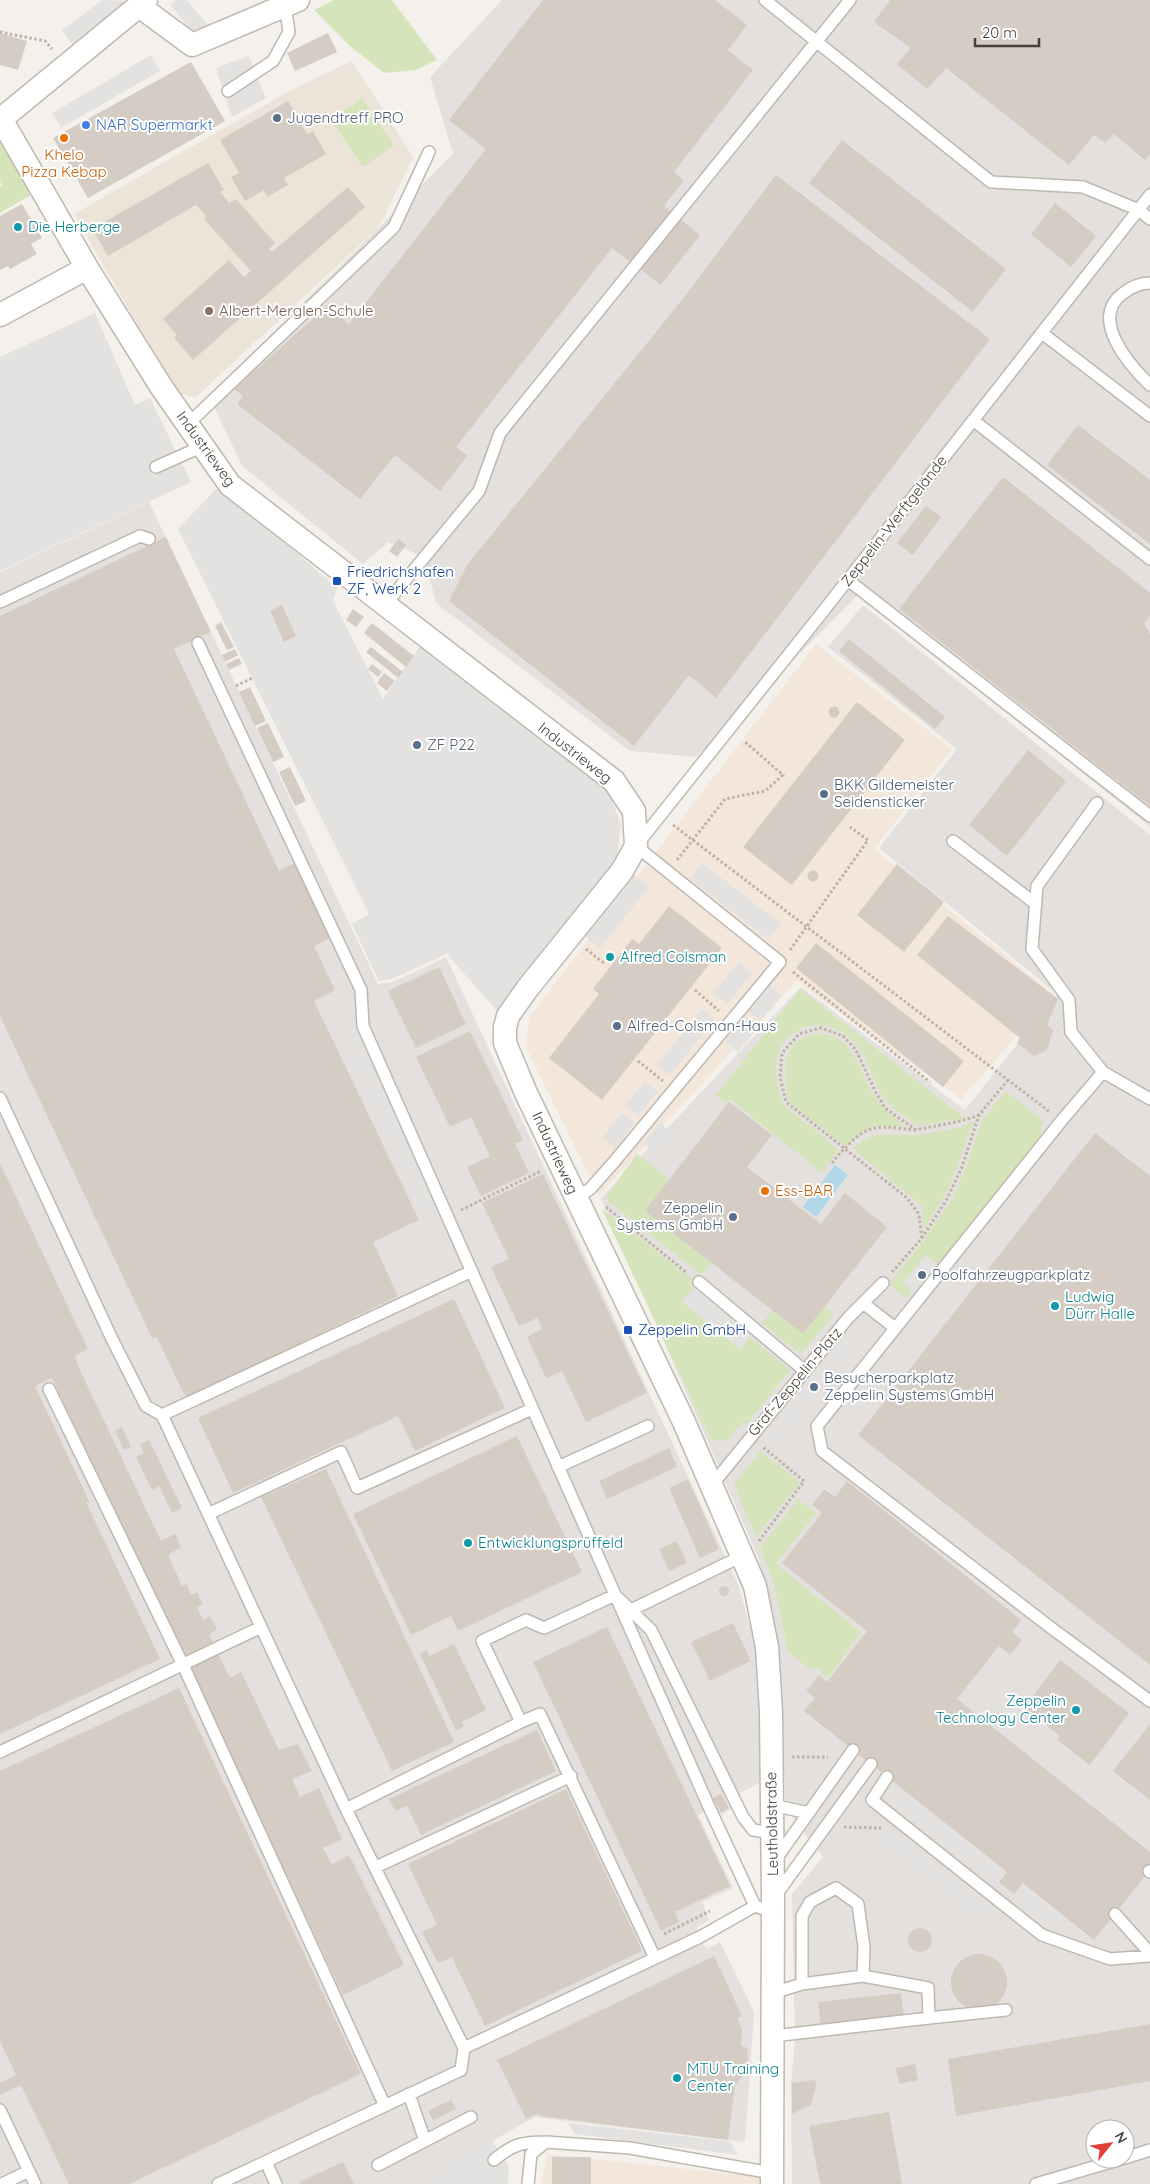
<svg xmlns="http://www.w3.org/2000/svg" width="1150" height="2184" viewBox="0 0 1150 2184" font-family="Quicksand,sans-serif">
  <style>
    .commercial { fill: #f3e6da }
    .industrial { fill: #e4e0dd; fill-rule: evenodd }
    .education { fill: #ece4d8 }
    .green { fill: #d5e4ba }
    .parking { fill: #e4e2e0 }
    .water { fill: #b0d8e9 }
    .building { fill: #d5ccc3 }
    .lines { fill: none; stroke-linecap: round; stroke-linejoin: round }
    .service-casing { stroke: #bfb8af; stroke-width: 14 }
    .minor-casing { stroke: #bfb8af; stroke-width: 25 }
    .path { stroke: #bfb2a2; stroke-width: 3; stroke-dasharray: 2.5 2.5; stroke-linecap: butt }
    .service { stroke: #fff; stroke-width: 11 }
    .minor { stroke: #fff; stroke-width: 22 }
    .service-dot { fill: #5c6f8a; stroke: #fff; stroke-width: 2 }
    .shop-dot { fill: #3f7fe0; stroke: #fff; stroke-width: 2 }
    .food-dot { fill: #e8710a; stroke: #fff; stroke-width: 2 }
    .culture-dot { fill: #0f9aa8; stroke: #fff; stroke-width: 2 }
    .education-dot { fill: #8d6e63; stroke: #fff; stroke-width: 2 }
    .transit-dot { fill: #1a4fb4; stroke: #fff; stroke-width: 2 }
    .labels { text-anchor: middle; stroke-width: 4; stroke-linejoin: round; paint-order: stroke }
    .service-label { font-size: 15px; fill: #4e5e75; stroke: #fff; text-anchor: start }
    .shop-label { font-size: 15px; fill: #366cbe; stroke: #fff; text-anchor: start }
    .food-label { font-size: 15px; fill: #c56008; stroke: #fff }
    .culture-label { font-size: 15px; fill: #0d838f; stroke: #fff; text-anchor: start }
    .education-label { font-size: 15px; fill: #785e54; stroke: #fff; text-anchor: start }
    .street-label { font-size: 15px; fill: #48413a; stroke: #fff }
    .transit-label { font-size: 15px; fill: #164399; stroke: #fff; text-anchor: start }
  </style>
  <rect width="100%" height="100%" fill="#f4f1ec"/>
  <path class="commercial" d="M816,644L952,749L874,849L1054,994L961,1099L796,981L599,1196L526,1047L529,1017Z
    M547,2154L760,2177V2184H541Z"/>
  <path class="industrial" d="M502,0H1150V827L859,594L696,757L630,751L436,603L424,557L388,542L363,564L242,466L209,396L453,154L430,77Z
    M149,502L378,984L393,982L446,957L738,1584L761,1665L759,1783L727,1800L731,1809L720,1815L715,1806L698,1815L733,1888L702,1902L709,1920L696,1928L706,1949L720,1942L754,2012L745,2142L535,2117L416,2184H0V572Z
    M863,605L1150,835V2184H792L791,2082L795,2044L792,1894L823,1857L786,1809L779,1680L758,1557L601,1198L801,987L965,1110L1057,994L879,848L957,749L828,647ZM1095,2129H1125V2159H1095Z"/>
  <path class="education" d="M352,61L413,157L379,227L196,397L177,394L74,214L293,89Z"/>
  <path class="green" d="M334,0H392L437,60L416,70L384,73L350,46L314,10Z
    M362,98L394,145L363,167L331,120Z
    M0,141L31,195L0,213V187L2,186L0,181Z
    M800,989L965,1118L918,1126C908,1118 896,1111 887,1102C877,1092 874,1077 868,1065C858,1039 834,1019 805,1027C793,1031 780,1043 777,1057C774,1072 778,1091 784,1105L839,1150L821,1172L730,1099L726,1103L716,1095Z
    M817,1033C853,1034 858,1068 873,1094C881,1107 894,1117 905,1126H872L845,1146L788,1101C784,1071 779,1041 817,1033Z
    M1006,1091L1042,1120V1129L1037,1140L938,1264L926,1255L902,1283L912,1291L906,1299L889,1284L918,1248L952,1199L962,1177L983,1119Z
    M974,1121L948,1190L924,1230L921,1205L852,1148L873,1135H919L961,1127Z
    M637,1154L669,1179L645,1211L712,1263L701,1275L608,1201L607,1195Z
    M602,1209L697,1283L682,1302L740,1350L750,1338L790,1370L746,1425L742,1422L727,1440L713,1441L709,1436Z
    M825,1307L834,1314L801,1354L762,1323L772,1310L803,1334Z
    M760,1451L800,1482L756,1537L734,1485Z
    M798,1499L816,1513L776,1564L861,1632L828,1678L815,1667L812,1671L788,1651L775,1588L760,1547Z"/>
  <path class="parking" d="M102,0L129,1L72,44L62,30Z
    M176,0H187L209,26L197,37L170,5Z
    M151,55L160,71L61,128L52,113Z
    M249,56L266,98L232,117L216,68Z
    M95,313L135,405L150,398L191,482L0,571V357Z
    M219,486L337,588L333,601L383,699L421,645L608,790L621,825L617,858L496,1010L447,954L392,979L379,981L352,924L369,914L178,529Z
    M702,863L781,924L769,940L690,879Z
    M634,875L649,887L600,948L585,936Z
    M739,962L752,973L727,1004L713,993Z
    M769,985L782,996L761,1021L748,1011Z
    M702,1009L715,1019L670,1075L657,1065Z
    M745,1016L759,1027L738,1052L725,1042Z
    M352,1024L442,1215L428,1221L338,1030Z
    M645,1081L658,1091L638,1116L625,1106Z
    M622,1113L635,1123L615,1148L602,1137Z
    M660,1123L673,1134L657,1153L644,1143Z
    M926,1256L938,1267L917,1293L905,1283Z
    M698,1285L754,1330L740,1348L684,1303Z
    M850,1331L861,1340L778,1443L767,1434Z
    M894,1784L1002,1868L992,1881L883,1797Z
    M886,1826L992,1909L982,1922L876,1840Z
    M1025,1886L1062,1916L1052,1929L1015,1899Z
    M568,2123L730,2141L738,2155L575,2134Z
    M492,2140L509,2166L508,2184H416Z"/>
  <path class="water" d="M835,1165L848,1175L816,1217L803,1207Z"/>
  <path class="building" d="M543,0H715L747,25L728,50L753,70L674,172L684,180L664,206L700,235L661,285L612,248L456,447L467,456L440,491L395,455L360,499L237,404L243,396L234,389L327,306L349,324L486,149L449,120Z
    M890,0H1150V154L1145,160L1114,134L1105,143L1094,135L1069,165L946,68L927,89L897,64L911,48L874,22Z
    M0,33L27,41L18,70L0,65Z
    M328,33L337,52L295,71L287,53Z
    M191,62L225,121L88,198L53,138Z
    M288,101L307,134L313,131L326,154L284,178L288,185L267,197L264,190L245,201L231,177L239,173L220,140Z
    M842,140L1006,269L973,312L809,183Z
    M208,163L224,190L220,192L229,203L236,199L275,243L269,249L272,252L348,187L365,207L193,360L174,338L177,335L163,319L229,260L244,277L251,271L204,219L207,217L196,205L108,256L92,229Z
    M776,175L990,339L716,698L689,675L634,746L449,601L467,565L682,300Z
    M1055,203L1096,236L1071,267L1031,234Z
    M22,204L42,238L31,244L37,254L10,269L8,266L0,270V216Z
    M1078,425L1150,480V544L1047,465Z
    M1003,477L1150,593V616L1144,624L1150,634V806L899,609Z
    M926,506L941,517L913,555L897,543Z
    M166,537L211,632L174,649L279,871L295,863L330,938L314,946L335,990L314,1001L419,1220L373,1242L398,1296L186,1398L157,1338H152L0,1016V616Z
    M398,539L406,545L397,557L389,551Z
    M282,605L296,636L284,642L270,611Z
    M353,609L364,617L356,627L346,620Z
    M221,622L234,647L227,650L215,626Z
    M372,623L414,656L406,667L364,633Z
    M849,639L945,717L935,729L839,651Z
    M371,647L403,672L398,678L366,652Z
    M235,649L238,655L225,662L222,655Z
    M239,658L242,664L229,670L226,664Z
    M372,664L382,672L378,677L368,669Z
    M384,673L395,681L387,691L377,683Z
    M250,687L266,721L255,726L239,692Z
    M857,702L905,740L792,885L743,847Z
    M828.5 712a5.5 5.5 0 1 1 11 0a5.5 5.5 0 1 1-11 0Z
    M268,723L284,757L273,762L257,728Z
    M1028,750L1066,781L1007,856L969,825Z
    M290,767L306,801L295,806L279,772Z
    M897,864L944,902L904,952L857,915Z
    M807.5 876a5.5 5.5 0 1 1 11 0a5.5 5.5 0 1 1-11 0Z
    M669,906L722,948L602,1100L549,1058L599,994L593,989L632,939L639,944Z
    M948,916L1058,999L1047,1025L1053,1030L1047,1050L1034,1056L1017,1043L1020,1038L917,955Z
    M816,943L964,1061L943,1087L796,968Z
    M439,967L466,1024L416,1048L388,991Z
    M470,1031L523,1140L515,1144L529,1173L481,1196L467,1167L490,1156L471,1117L450,1127L416,1057Z
    M729,1102L772,1135L747,1167L821,1224L845,1193L887,1227L803,1334L645,1211Z
    M1095,1133L1150,1176V1665L858,1435Z
    M0,1163L88,1349L75,1356L78,1366L161,1541L175,1534L181,1547L168,1555L182,1586L187,1584L191,1595L197,1592L203,1605L197,1607L203,1620L210,1616L217,1629L209,1635L230,1678L241,1672L279,1750L298,1744L312,1771L292,1779L300,1797L319,1788L342,1839L323,1848L332,1864L349,1855L404,1965L343,1995L52,1378L35,1386L89,1501L86,1502L160,1659L0,1734Z
    M543,1174L647,1393L586,1422L562,1371L546,1378L527,1337L542,1329L537,1318L519,1326L491,1267L509,1259L482,1203Z
    M454,1299L505,1408L415,1451L398,1416L233,1493L198,1418Z
    M122,1427L131,1447L124,1450L115,1430Z
    M517,1436L582,1572L458,1631L451,1616L411,1635L353,1514Z
    M149,1440L182,1508L172,1513L159,1486L152,1490L136,1457L144,1453L140,1444Z
    M669,1448L677,1467L607,1499L599,1481Z
    M326,1469L454,1742L392,1771L261,1497Z
    M688,1479L719,1549L700,1558L669,1488Z
    M847,1481L1021,1620L1012,1632L1022,1640L1010,1655L999,1646L957,1699L1150,1852V1870L1094,1940L1023,1883L1014,1894L999,1882L1007,1872L804,1711L815,1698L806,1691L819,1675L827,1682L867,1631L782,1563L822,1513L812,1505L824,1489L835,1497Z
    M677,1541L687,1563L669,1571L659,1549Z
    M719 1591a5 5 0 1 1 10 0a5 5 0 1 1-10 0Z
    M733,1623L751,1661L710,1681L691,1642Z
    M607,1627L730,1886L675,1912L679,1922L661,1931L533,1662Z
    M454,1644L486,1710L462,1722L464,1727L456,1730L420,1654L427,1650L429,1656Z
    M1060,1660L1129,1713L1090,1765L1057,1740L1060,1736L1024,1708Z
    M179,1688L361,2074L129,2184H69L21,2085L0,2095V2083L16,2075L0,2041V1771Z
    M1150,1724V1800L1113,1771Z
    M537,1730L556,1771L421,1835L407,1806L395,1811L389,1799Z
    M566,1789L642,1951L485,2026L452,1957L438,1963L422,1932L437,1925L408,1864Z
    M721,1794L729,1808L721,1813L713,1798Z
    M908 1940a12 12 0 1 1 24 0a12 12 0 1 1-24 0Z
    M951 1982a28 28 0 1 1 56 0a28 28 0 1 1-56 0Z
    M714,1956L742,2016L737,2018L742,2029L741,2045L748,2049L747,2069L735,2086L728,2140L540,2116L539,2113L526,2119L497,2060Z
    M901,1993L904,2018L821,2026L818,2002Z
    M1150,2024V2081L956,2116L948,2059Z
    M915,2064L918,2080L899,2084L896,2068Z
    M815,2080L816,2086L811,2105L792,2114V2083Z
    M451,2100L456,2109L433,2120L428,2111Z
    M889,2112L902,2184H820L809,2126Z
    M552,2157H591V2184H552Z
    M343,2162L354,2184H300L299,2182Z"/>
  <g class="lines">
    <defs>
      <path id="service" d="M765,0L991,182L1083,187L1139,210L1150,219
        M228,91L273,61L289,32L285,5
        M1150,283C1139,283 1131,287 1122,294C1089,319 1130,366 1150,385
        M1042,333L1150,416
        M973,420L1150,559
        M187,425L394,227L429,152
        M156,467L203,446
        M848,580L1150,816
        M0,602L140,536L149,539
        M385,605L479,491L500,433L850,0
        M198,643L361,990L363,1026L710,1809L755,1906L773,1912
        M1097,803L1037,886L1032,949L1069,1000L1071,1032L1103,1072
        M953,841L1036,904
        M0,1098L112,1339L146,1406L162,1415L346,1809L464,2048L461,2070L218,2184
        M1150,1099L1103,1072L1062,1120L817,1426L822,1451L1050,1627L1150,1701
        M576,1198L590,1189L614,1162L780,962L636,846L821,614L1150,195
        M699,1282L805,1371
        M863,1303L895,1328
        M49,1389L183,1665L385,2106
        M162,1415L472,1271
        M558,1467L648,1426
        M712,1485L848,1318L883,1283
        M208,1514L341,1452L357,1488L532,1409
        M631,1610L742,1556
        M521,1722L540,1714L655,1958
        M0,1752L261,1627
        M887,1777L872,1800L1042,1935L1110,1959L1150,1956
        M772,1805L809,1813
        M346,1809L521,1722L482,1641L526,1620L544,1628L615,1595L651,1630L743,1817L753,1830L773,1833
        M776,1859L853,1750
        M376,1867L571,1776
        M1149,1871L1150,1872
        M776,1895L871,1764
        M1115,1914L1150,1953
        M773,1993L802,1984L863,1976L864,1947L858,1904L836,1888L810,1902L802,1916V1984
        M929,2018L1006,2010
        M773,2036L929,2018L928,1988L863,1976
        M464,2048L700,1937L755,1906
        M409,2094L425,2141
        M0,2110L35,2184
        M1125,2158L1150,2150
        M494,2160C513,2144 522,2142 546,2142
        M266,2162L276,2184
        M378,2165L471,2117
        M2,2184L29,2171
        M528,2184L531,2154L546,2142L630,2148L772,2173
        M1036,2184L1121,2159"/>
      <path id="minor" d="M139,6L192,45L298,0
        M1,119L87,268L162,388L230,485L614,781L634,811L636,846L622,871L527,989L508,1016L505,1027V1043L526,1093L684,1422L755,1586L767,1647L771,1712L773,1898L772,2184
        M0,120L146,0
        M0,315L87,268"/>
    </defs>
    <use href="#service" class="service-casing"/>
    <use href="#minor" class="minor-casing"/>
    <path class="path" d="M0,32L45,41L52,49
      M236,686L254,677
      M673,825L1050,1112
      M677,860L725,799L765,791L783,775L744,741
      M586,949L605,964
      M790,950L868,840L850,827
      M793,972L930,1082
      M695,990L719,1011
      M638,1061L663,1081
      M832,1163C840,1153 858,1132 871,1129C885,1125 901,1129 915,1130
      M606,1207L687,1273
      M461,1210L541,1171
      M922,1238L919,1214L907,1198L786,1102L780,1077L782,1053L799,1034L821,1028L843,1036L856,1050L875,1091L885,1108L916,1130C937,1125 959,1123 979,1115
      M892,1272L922,1238L947,1199L962,1167L979,1115L1008,1080
      M759,1541L804,1481L763,1447
      M792,1757H828
      M844,1827L881,1828
      M664,1934L710,1911"/>
    <use href="#service" class="service"/>
    <use href="#minor" class="minor"/>
  </g>
  <g class="service-dot">
    <circle cx="277" cy="118" r="5"/>
    <circle cx="417" cy="745" r="5"/>
    <circle cx="824" cy="794" r="5"/>
    <circle cx="617" cy="1026" r="5"/>
    <circle cx="733" cy="1217" r="5"/>
    <circle cx="922" cy="1275" r="5"/>
    <circle cx="814" cy="1387" r="5"/>
  </g>
  <circle class="shop-dot" cx="86" cy="125" r="5"/>
  <g class="food-dot">
    <circle cx="64" cy="138" r="5"/>
    <circle cx="765" cy="1191" r="5"/>
  </g>
  <g class="culture-dot">
    <circle cx="18" cy="227" r="5"/>
    <circle cx="610" cy="957" r="5"/>
    <circle cx="1055" cy="1306" r="5"/>
    <circle cx="468" cy="1543" r="5"/>
    <circle cx="1076" cy="1710" r="5"/>
    <circle cx="677" cy="2078" r="5"/>
  </g>
  <circle class="education-dot" cx="209" cy="311" r="5"/>
  <g class="transit-dot">
    <rect x="332" y="576" width="10" height="10" rx="2.5"/>
    <rect x="623" y="1325" width="10" height="10" rx="2.5"/>
  </g>
  <g class="labels">
    <g class="service-label">
      <text x="287" y="123">Jugendtreff PRO</text>
      <text x="427" y="750">ZF P22</text>
      <text x="834" y="790">BKK Gildemeister<tspan x="834" dy="17">Seidensticker</tspan></text>
      <text x="627" y="1031">Alfred-Colsman-Haus</text>
      <text x="723" y="1213" text-anchor="end">Zeppelin<tspan x="723" dy="17">Systems GmbH</tspan></text>
      <text x="932" y="1280">Poolfahrzeugparkplatz</text>
      <text x="824" y="1383">Besucherparkplatz<tspan x="824" dy="17">Zeppelin Systems GmbH</tspan></text>
    </g>
    <g class="shop-label">
      <text x="96" y="130">NAR Supermarkt</text>
    </g>
    <g class="food-label">
      <text x="64" y="160">Khelo<tspan x="64" dy="17">Pizza Kebap</tspan></text>
      <text x="775" y="1196" text-anchor="start">Ess-BAR</text>
    </g>
    <g class="culture-label">
      <text x="28" y="232">Die Herberge</text>
      <text x="620" y="962">Alfred Colsman</text>
      <text x="1065" y="1302">Ludwig<tspan x="1065" dy="17">Dürr Halle</tspan></text>
      <text x="478" y="1548">Entwicklungsprüffeld</text>
      <text x="1066" y="1706" text-anchor="end">Zeppelin<tspan x="1066" dy="17">Technology Center</tspan></text>
      <text x="687" y="2074">MTU Training<tspan x="687" dy="17">Center</tspan></text>
    </g>
    <g class="education-label">
      <text x="219" y="316">Albert-Merglen-Schule</text>
    </g>
    <g class="street-label">
      <text transform="translate(206 449) rotate(54)" y="5">Industrieweg</text>
      <text transform="translate(894 521) rotate(-52)" y="5">Zeppelin-Werftgelände</text>
      <text transform="translate(575 753) rotate(38)" y="5">Industrieweg</text>
      <text transform="translate(555 1153) rotate(65)" y="5">Industrieweg</text>
      <text transform="translate(795 1382) rotate(-50)" y="5">Graf-Zeppelin-Platz</text>
      <text transform="translate(772 1824) rotate(-91)" y="5">Leutholdstraße</text>
    </g>
    <g class="transit-label">
      <text x="347" y="577">Friedrichshafen<tspan x="347" dy="17">ZF, Werk 2</tspan></text>
      <text x="638" y="1335">Zeppelin GmbH</text>
    </g>
  </g>
  <g transform="translate(1110 2144) rotate(60)"><circle r="24" fill="#ffffff" stroke="#b6b3b0"/>
  <path d="M0-4L9 19L0 12L-9 19Z" fill="#e33e35"/>
  <text y="-8" font-size="14" font-weight="bold" text-anchor="middle" fill="#48413a">N</text>
  </g>
  <path d="M975 38v8h64v-8" fill="none" stroke="#48413a" stroke-width="2.5"/>
  <text x="982" y="38" font-size="15" fill="#48413a" stroke="#ffffff" stroke-width="4" paint-order="stroke">20 m</text>
</svg>
